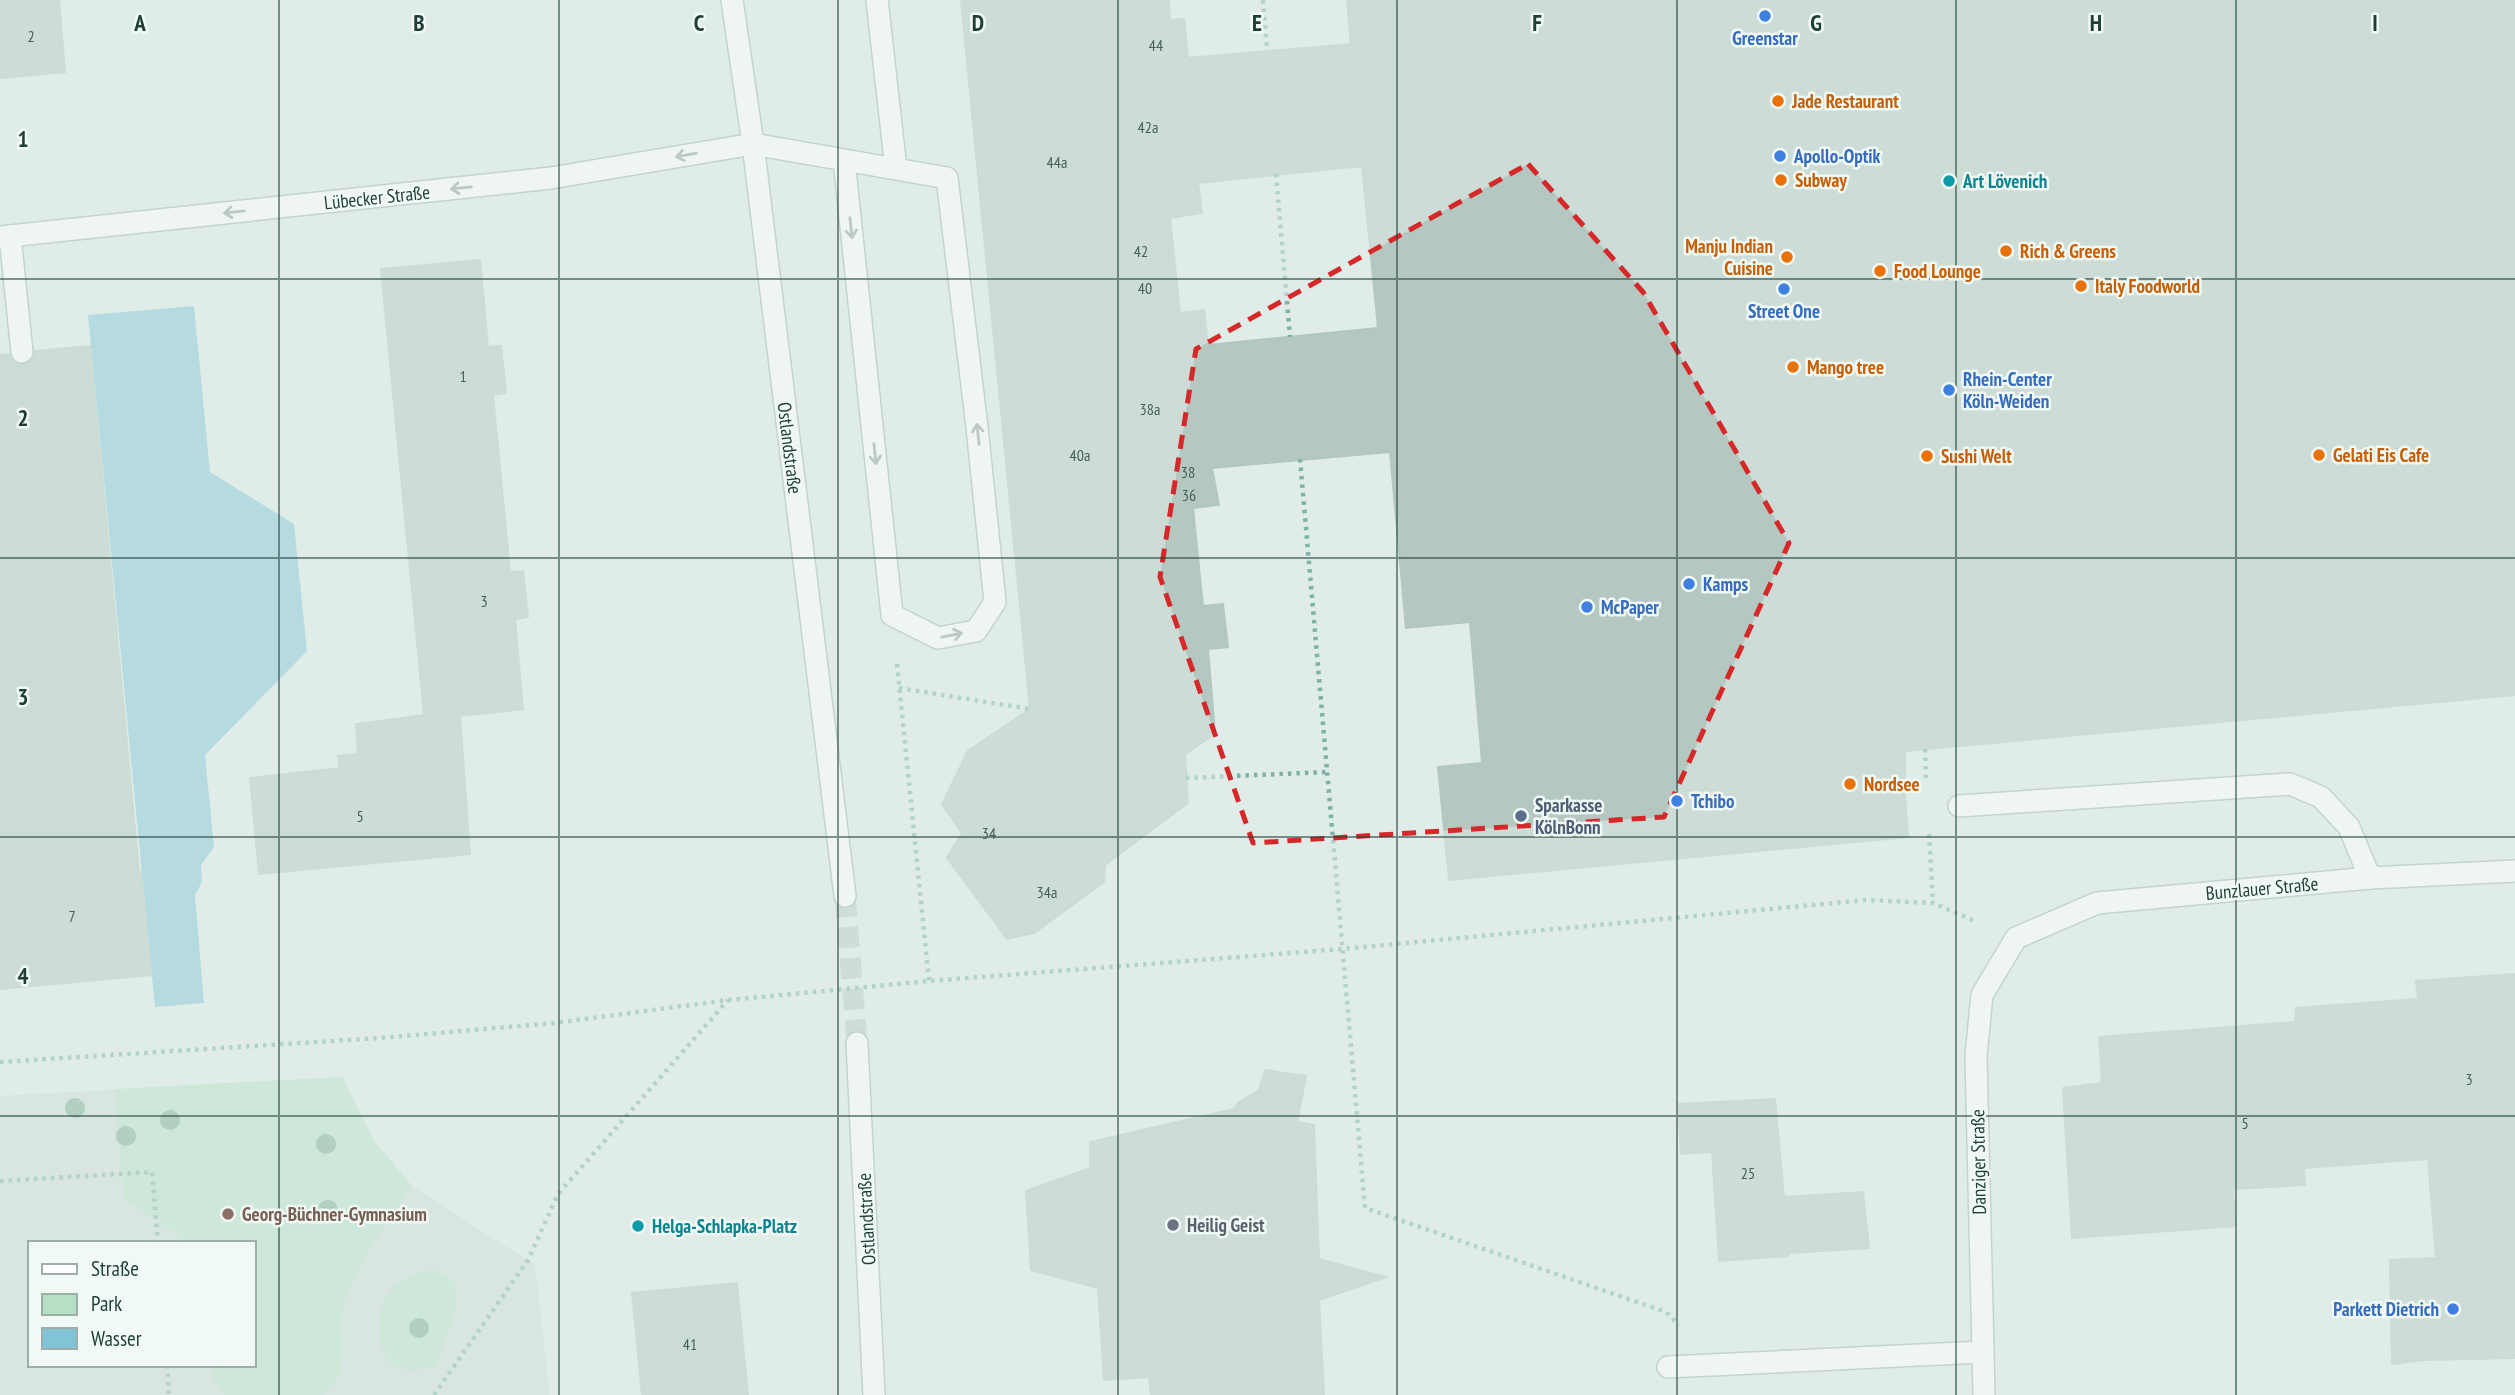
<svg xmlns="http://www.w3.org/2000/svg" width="2515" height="1395" viewBox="0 0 2515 1395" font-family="'PT Sans Narrow',sans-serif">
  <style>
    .built { fill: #cedcd7; fill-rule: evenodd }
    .green { fill: #b6e0c5 }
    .water { fill: #82c4d7 }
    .building { fill: #b5c7c1; stroke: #b2c7bf; stroke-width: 2; fill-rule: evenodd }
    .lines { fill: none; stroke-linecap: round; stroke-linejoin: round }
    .tertiary-tunnel { stroke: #b9c9c5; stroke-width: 21; stroke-dasharray: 21 10; stroke-linecap: butt }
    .service-casing { stroke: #a2b4b0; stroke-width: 24 }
    .minor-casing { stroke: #a2b4b0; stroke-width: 24 }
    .tertiary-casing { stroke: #a2b4b0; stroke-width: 24 }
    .path { stroke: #7db3a6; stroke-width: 4.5; stroke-dasharray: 3.5 5; stroke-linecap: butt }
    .service { stroke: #fff; stroke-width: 21 }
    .minor { stroke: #fff; stroke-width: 21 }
    .tertiary { stroke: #fff; stroke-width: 21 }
    .tree { fill: #79ad92 }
    .oneway { stroke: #8f9e9c }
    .marked { fill: none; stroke: #d62828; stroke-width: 5; stroke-dasharray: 14 9; stroke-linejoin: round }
    .grid { fill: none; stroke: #1f3e38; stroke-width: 2; stroke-opacity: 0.55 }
    .shop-dot { fill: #3f7fe0; stroke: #f1f9f5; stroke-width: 2.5 }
    .food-dot { fill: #e8710a; stroke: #f1f9f5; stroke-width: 2.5 }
    .culture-dot { fill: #0f9aa8; stroke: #f1f9f5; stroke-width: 2.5 }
    .service-dot { fill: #5c6f8a; stroke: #f1f9f5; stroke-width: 2.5 }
    .education-dot { fill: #8d6e63; stroke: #f1f9f5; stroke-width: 2.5 }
    .worship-dot { fill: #6b7280; stroke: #f1f9f5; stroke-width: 2.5 }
    .labels { text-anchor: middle; stroke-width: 5; stroke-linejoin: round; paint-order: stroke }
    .number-label { font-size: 16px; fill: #44605a }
    .shop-label { font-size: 19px; font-weight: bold; fill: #366cbe; stroke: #f1f9f5; text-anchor: start }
    .food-label { font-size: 19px; font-weight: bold; fill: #c56008; stroke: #f1f9f5; text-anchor: start }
    .culture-label { font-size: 19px; font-weight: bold; fill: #0d838f; stroke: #f1f9f5; text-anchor: start }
    .street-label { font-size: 19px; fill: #1f3e38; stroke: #f1f9f5 }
    .service-label { font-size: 19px; font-weight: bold; fill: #4e5e75; stroke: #f1f9f5; text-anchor: start }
    .education-label { font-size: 19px; font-weight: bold; fill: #785e54; stroke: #f1f9f5; text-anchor: start }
    .worship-label { font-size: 19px; font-weight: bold; fill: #5b616d; stroke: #f1f9f5; text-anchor: start }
    .grid-label { font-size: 23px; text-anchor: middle; font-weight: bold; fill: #1f3e38; stroke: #f1f9f5; stroke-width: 5; stroke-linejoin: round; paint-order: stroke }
  </style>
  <rect width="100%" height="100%" fill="#e0ece8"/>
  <path class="built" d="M342,1077L374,1141L412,1186L535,1265L550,1395H0V1096ZM30,1243H254V1365H30Z"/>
  <path class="green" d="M342,1077L374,1141L412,1186C389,1222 355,1263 344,1304C337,1328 347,1357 337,1379C334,1385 326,1390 322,1395H225L214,1381L212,1365H254V1243H182L176,1233L124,1199L115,1089Z
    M435,1270C442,1273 450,1277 454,1283C465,1299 442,1346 436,1365C407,1375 384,1371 380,1336C376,1296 396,1275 435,1270Z"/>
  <path class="water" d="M194,306L210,472L294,524L307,651L205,755L214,847L201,865L202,882L195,895L204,1003L155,1007L88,315Z"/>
  <path class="building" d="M0,0H59L65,72L0,78Z
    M961,0H1169L1170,20L1184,19L1188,58L1351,44L1347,0H2515V695L1905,751V795L1908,837L1449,880L1438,767L1482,763L1470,622L1406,628L1390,452L1212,468L1219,505L1193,508L1203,606L1223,604L1228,647L1208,649L1215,734L1185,754L1188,803L1105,865L1104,882L1034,933L1007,939L947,858L962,833L942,804L968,751L1030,709ZM1362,166L1378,328L1208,345L1204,310L1180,313L1170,218L1202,213L1198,183Z
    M480,260L488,347L501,346L506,393L493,395L510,572L523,571L528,617L515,619L523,709L460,716L470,854L259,874L250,778L340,768L338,756L358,754L356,724L424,715L381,269Z
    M90,346L139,872H141L151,975L0,989V355L9,354L12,360L23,365L30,362L35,351Z
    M2515,974V1358L2423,1360L2392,1364L2390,1260L2436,1258L2428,1159L2304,1168L2305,1185L2233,1189L2236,1226L2072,1238L2063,1088L2102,1083L2099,1037L2295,1022L2296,1008L2418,999L2416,981Z
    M1265,1070L1306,1076L1297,1122L1314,1125L1319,1259L1386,1277L1319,1300L1324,1395H1151L1149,1377L1104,1380L1098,1288L1031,1270L1026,1191L1090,1168V1142L1234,1109L1239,1102L1259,1090Z
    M1775,1099L1784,1197L1863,1192L1869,1248L1789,1253L1788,1256L1719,1261L1712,1152L1681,1154L1678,1104Z
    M737,1283L748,1395H642L632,1293Z"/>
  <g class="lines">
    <path class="tertiary-tunnel" d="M845,896L857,1043"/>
    <defs>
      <path id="service" d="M753,144L896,169L877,0
        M844,160L892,615L938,638L976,631L995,602L977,427L947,178L896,169
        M10,236L22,352
        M1959,806L2290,784L2321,797L2349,827L2370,878
        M1668,1367L1982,1352"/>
      <path id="minor" d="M0,237L551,178L753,144
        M1984,1395L1976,1056L1982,995L2016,938L2097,903L2370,878L2515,871"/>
      <path id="tertiary" d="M732,0L753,144L845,896
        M857,1043L874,1395"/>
    </defs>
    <use href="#service" class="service-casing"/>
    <use href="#minor" class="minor-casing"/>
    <use href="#tertiary" class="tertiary-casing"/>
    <path class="path" d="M1263,0L1267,49
      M1276,174L1290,337
      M1300,459L1365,1208L1666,1312L1679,1325
      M897,664L929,981
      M899,688L1030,709
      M1925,749L1926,780
      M1186,778L1327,772
      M1929,834L1933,903
      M0,1062L380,1038L554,1023L729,1000L929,981L1342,949L1866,900L1933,903L1977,922
      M0,1181L152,1172L158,1243
      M167,1365L169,1395
      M434,1395L528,1260L558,1194L728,1000"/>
    <use href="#service" class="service"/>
    <use href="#minor" class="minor"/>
    <use href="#tertiary" class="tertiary"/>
  </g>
  <g class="tree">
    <circle cx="75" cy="1108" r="10"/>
    <circle cx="170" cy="1120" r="10"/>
    <circle cx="126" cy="1136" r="10"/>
    <circle cx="326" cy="1144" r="10"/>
    <circle cx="328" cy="1210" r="10"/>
    <circle cx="419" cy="1328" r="10"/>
  </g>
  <defs><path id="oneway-shaft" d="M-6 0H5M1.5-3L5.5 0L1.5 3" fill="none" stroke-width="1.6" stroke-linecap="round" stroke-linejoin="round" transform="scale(1.75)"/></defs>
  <g class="oneway">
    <use href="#oneway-shaft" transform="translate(686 155) rotate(170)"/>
    <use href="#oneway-shaft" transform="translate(461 188) rotate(174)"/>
    <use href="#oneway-shaft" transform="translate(234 212) rotate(174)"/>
    <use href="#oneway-shaft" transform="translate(851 228) rotate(84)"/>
    <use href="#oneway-shaft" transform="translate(978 434) rotate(-96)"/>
    <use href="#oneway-shaft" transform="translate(875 454) rotate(84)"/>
    <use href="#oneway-shaft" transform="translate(952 635) rotate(-11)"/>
  </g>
  <path d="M0 0H2515V1395H0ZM1528,164L1643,292L1789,543L1664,817L1253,843L1160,577L1196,349Z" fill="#e0ece8" fill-opacity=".55" fill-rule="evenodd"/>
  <path class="marked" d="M1528,164L1643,292L1789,543L1664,817L1253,843L1160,577L1196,349Z"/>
  <path class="grid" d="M279,0V1395M559,0V1395M838,0V1395M1118,0V1395M1397,0V1395M1677,0V1395M1956,0V1395M2236,0V1395M0,279H2515M0,558H2515M0,837H2515M0,1116H2515"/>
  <g class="shop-dot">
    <circle cx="1765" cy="16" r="7"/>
    <circle cx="1780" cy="156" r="7"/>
    <circle cx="1784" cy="289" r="7"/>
    <circle cx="1949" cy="390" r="7"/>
    <circle cx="1689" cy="584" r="7"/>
    <circle cx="1587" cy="607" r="7"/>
    <circle cx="1677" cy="801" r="7"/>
    <circle cx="2453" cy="1309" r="7"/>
  </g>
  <g class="food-dot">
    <circle cx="1778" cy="101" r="7"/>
    <circle cx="1781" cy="180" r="7"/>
    <circle cx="2006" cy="251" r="7"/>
    <circle cx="1787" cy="257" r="7"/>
    <circle cx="1880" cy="271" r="7"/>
    <circle cx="2081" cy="286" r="7"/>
    <circle cx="1793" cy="367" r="7"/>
    <circle cx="2319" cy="455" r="7"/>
    <circle cx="1927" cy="456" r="7"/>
    <circle cx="1850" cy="784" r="7"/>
  </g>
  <g class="culture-dot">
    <circle cx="1949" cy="181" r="7"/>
    <circle cx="638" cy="1226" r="7"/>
  </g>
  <circle class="service-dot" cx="1521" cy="816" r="7"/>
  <circle class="education-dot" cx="228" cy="1214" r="7"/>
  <circle class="worship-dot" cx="1173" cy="1225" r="7"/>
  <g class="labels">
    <g class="number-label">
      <text x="31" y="42">2</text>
      <text x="1156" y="51">44</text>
      <text x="1148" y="133">42a</text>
      <text x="1057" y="168">44a</text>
      <text x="1141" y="257">42</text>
      <text x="1145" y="294">40</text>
      <text x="463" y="382">1</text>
      <text x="1150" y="415">38a</text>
      <text x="1080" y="461">40a</text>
      <text x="1188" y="478">38</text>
      <text x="1189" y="501">36</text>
      <text x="484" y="607">3</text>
      <text x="360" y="822">5</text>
      <text x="989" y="839">34</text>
      <text x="1047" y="898">34a</text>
      <text x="72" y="922">7</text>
      <text x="2469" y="1085">3</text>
      <text x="2245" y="1129">5</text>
      <text x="1748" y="1179">25</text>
      <text x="690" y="1350">41</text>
    </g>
    <g class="shop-label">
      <text x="1765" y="45" text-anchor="middle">Greenstar</text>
      <text x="1794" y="163">Apollo-Optik</text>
      <text x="1784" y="318" text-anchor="middle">Street One</text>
      <text x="1963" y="386">Rhein-Center<tspan x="1963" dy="22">Köln-Weiden</tspan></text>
      <text x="1703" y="591">Kamps</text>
      <text x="1601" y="614">McPaper</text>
      <text x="1691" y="808">Tchibo</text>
      <text x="2439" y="1316" text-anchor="end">Parkett Dietrich</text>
    </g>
    <g class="food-label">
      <text x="1792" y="108">Jade Restaurant</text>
      <text x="1795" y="187">Subway</text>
      <text x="1773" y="253" text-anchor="end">Manju Indian<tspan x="1773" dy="22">Cuisine</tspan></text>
      <text x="2020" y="258">Rich &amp; Greens</text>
      <text x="1894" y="278">Food Lounge</text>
      <text x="2095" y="293">Italy Foodworld</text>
      <text x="1807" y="374">Mango tree</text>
      <text x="2333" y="462">Gelati Eis Cafe</text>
      <text x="1941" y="463">Sushi Welt</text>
      <text x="1864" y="791">Nordsee</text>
    </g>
    <g class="culture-label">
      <text x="1963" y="188">Art Lövenich</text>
      <text x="652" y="1233">Helga-Schlapka-Platz</text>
    </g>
    <g class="street-label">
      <text transform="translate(377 197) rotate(-6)" y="7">Lübecker Straße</text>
      <text transform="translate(790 448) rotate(83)" y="7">Ostlandstraße</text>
      <text transform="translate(2262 888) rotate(-5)" y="7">Bunzlauer Straße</text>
      <text transform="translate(1978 1162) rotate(-91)" y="7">Danziger Straße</text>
      <text transform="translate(866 1219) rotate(-93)" y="7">Ostlandstraße</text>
    </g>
    <g class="service-label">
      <text x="1535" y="812">Sparkasse<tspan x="1535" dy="22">KölnBonn</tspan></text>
    </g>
    <g class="education-label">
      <text x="242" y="1221">Georg-Büchner-Gymnasium</text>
    </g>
    <g class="worship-label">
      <text x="1187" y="1232">Heilig Geist</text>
    </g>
  </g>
  <g class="grid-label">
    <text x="140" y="31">A</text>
    <text x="419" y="31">B</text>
    <text x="699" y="31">C</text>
    <text x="978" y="31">D</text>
    <text x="1257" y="31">E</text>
    <text x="1537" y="31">F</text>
    <text x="1816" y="31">G</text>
    <text x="2096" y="31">H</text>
    <text x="2375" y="31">I</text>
    <text x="23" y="147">1</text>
    <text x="23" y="426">2</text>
    <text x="23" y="705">3</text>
    <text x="23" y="984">4</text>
  </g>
  <rect x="28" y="1241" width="228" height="126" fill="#f1f9f5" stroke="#9daea9" stroke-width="2"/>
  <rect x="42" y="1264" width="35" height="10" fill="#ffffff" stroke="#9daea9" stroke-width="2"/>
  <text x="91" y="1276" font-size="21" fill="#1f3e38">Straße</text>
  <rect x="42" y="1294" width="35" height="21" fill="#b6e0c5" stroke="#9daea9" stroke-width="2"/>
  <text x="91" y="1311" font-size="21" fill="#1f3e38">Park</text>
  <rect x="42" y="1328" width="35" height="21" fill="#82c4d7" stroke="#9daea9" stroke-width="2"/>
  <text x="91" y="1346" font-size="21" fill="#1f3e38">Wasser</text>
</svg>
